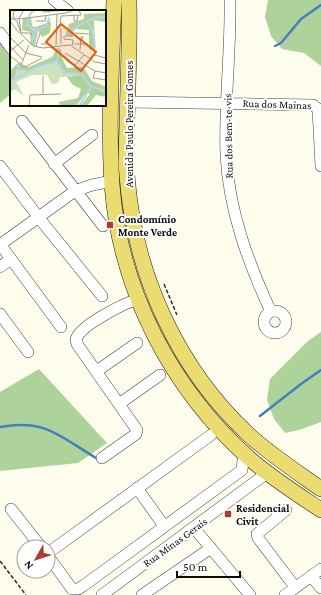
<svg xmlns="http://www.w3.org/2000/svg" width="321" height="595" viewBox="0 0 321 595" font-family="'Crimson Pro',serif">
  <style>
    .forest { fill: #add39b }
    .lines { fill: none; stroke-linecap: round; stroke-linejoin: round }
    .stream { stroke: #467fbf; stroke-width: 2.5 }
    .minor-casing { stroke: #3f3f3f; stroke-width: 12 }
    .major-casing { stroke: #1d1d1d; stroke-width: 16 }
    .path { stroke: #2e2e2e; stroke-width: 1.5; stroke-dasharray: 4 2; stroke-linecap: butt }
    .minor { stroke: #fff; stroke-width: 11 }
    .major { stroke: #eadc70; stroke-width: 15 }
    .poi-dot { fill: #ae3c33; stroke: #fff; stroke-width: 1.5 }
    .labels { text-anchor: middle; stroke-width: 4; stroke-linejoin: round; paint-order: stroke }
    .street-label { font-size: 11px; fill: #0c0c0c; stroke: #fff }
    .poi-label { font-size: 11px; font-weight: bold; fill: #0c0c0c; stroke: #fff; text-anchor: start }
    .inset-river { fill: none; stroke: #b7d3ef; stroke-width: 2 }
    .inset-road { fill: none; stroke: #9d9c93; stroke-width: 1 }
    .view { fill: #e8590c; fill-opacity: 0.15; stroke: #e8590c; stroke-width: 2 }
    .inset-edge { fill: none; stroke: #0c0c0c; stroke-width: 2 }
  </style>
  <rect width="100%" height="100%" fill="#fdfced"/>
  <path class="forest" d="M268,0H321V66L304,53L282,49L271,36L265,17Z
    M0,35L11,50V94L0,103Z
    M321,332V422L299,430L285,433L274,419L267,400L270,379L308,341Z
    M39,369L107,443L78,463L0,471V392Z"/>
  <g class="lines">
    <path class="stream" d="M275,46L281,43L301,19L321,5
      M260,416L301,384L321,370
      M0,427C46,419 59,436 96,458"/>
    <defs>
      <path id="minor" d="M54,0L68,11
        M230,0C231,52 224,104 226,155C229,211 248,262 271,312
        M0,33L11,48
        M128,102L313,105L318,109L321,166
        M22,121L103,226
        M54,164L92,135
        M0,166L39,218L102,296
        M0,244L11,259L0,267
        M1,244L75,191L92,185L112,181
        M11,259L61,327
        M264 322a11 11 0 1 1 22 0a11 11 0 1 1-22 0Z
        M0,314L28,352
        M97,371L137,343
        M119,404L160,375
        M102,458L136,434L137,430L77,344L76,339C81,325 124,303 139,299
        M137,488L164,526
        M11,509L41,547
        M286,510L257,534L258,538L295,587
        M194,528L250,595
        M48,553L211,435
        M48,556L72,589H78L83,586L242,470L243,460L247,456
        M311,576L321,588
        M102,595L267,473
        M142,595L211,548
        M285,595L321,569"/>
      <path id="major" d="M114,0C112,61 108,124 112,185C120,290 171,389 250,459C272,478 297,494 321,510
        M129,0C130,40 128,81 127,121C127,139 125,157 127,175C134,273 177,368 249,435C271,455 297,472 321,489"/>
    </defs>
    <use href="#minor" class="minor-casing"/>
    <use href="#major" class="major-casing"/>
    <path class="path" d="M164,284L177,315
      M0,561L26,595"/>
    <use href="#minor" class="minor"/>
    <use href="#major" class="major"/>
  </g>
  <g class="poi-dot">
    <rect x="106" y="221" width="8" height="8" rx="2"/>
    <rect x="224" y="510" width="8" height="8" rx="2"/>
  </g>
  <g class="labels">
    <g class="street-label">
      <text transform="translate(277 104) rotate(2)" y="4">Rua dos Mainas</text>
      <text transform="translate(129 124) rotate(-90)" y="4">Avenida Paulo Pereira Gomes</text>
      <text transform="translate(228 136) rotate(-91)" y="4">Rua dos Bem-te-vis</text>
      <text transform="translate(175 542) rotate(-36)" y="4">Rua Minas Gerais</text>
    </g>
    <g class="poi-label">
      <text x="118" y="223">Condomínio<tspan x="118" dy="13">Monte Verde</tspan></text>
      <text x="236" y="512">Residencial<tspan x="236" dy="13">Civit</tspan></text>
    </g>
  </g>
  <g transform="translate(10 10)">
    <rect width="96" height="96" fill="#fdfced"/>
    <path d="M47,51L54,62H71L79,75L96,83L79,75L72,67H50L48,73L42,74L37,65H22L6,72L14,86L5,79L0,82V71L5,68L7,59L24,60Z" fill="#cbe4bb"/>
    <path d="M96,3V12L84,10L85,40H80L79,35V20L64,19L63,27H55L59,14L74,9V4ZM38,6L41,14L40,23L32,27L28,20L25,36L20,34L21,22L12,20L13,8L21,7L22,16L25,17L38,13ZM47,38L51,40L52,48L57,58L73,57L82,71L96,77V82L79,75L96,83V87L86,85L77,96H70L80,84L77,82L66,96H50L49,92L68,88L71,79L63,75L57,67L71,65L79,75L73,64L55,63L47,51L20,61L7,59L5,68L0,71L1,60L8,53L19,57L42,47Z" fill="#add39b"/>
    <path class="inset-river" d="M77,11L83,20L85,37M23,20L36,17L39,7M55,26L74,12L87,7L96,8M22,32L25,21L17,15L20,4L24,0M47,52L55,63L72,64L80,76L96,81M47,52L49,38M7,54L12,65M0,71L30,56L46,52M69,96L81,77"/>
    <path class="inset-road" d="M4,0L3,8L9,9L56,3L64,0M14,0L9,8L11,23H21V26M33,2L53,0M64,5V11H67L68,5M0,8L7,11L11,24L23,36L33,38L60,35L85,52L96,54M0,11L9,23M26,11H35L36,6M50,13L51,6L71,5L69,0M65,23L79,24M54,26V29L63,30L62,36M0,27L16,43L32,47M31,34H37L38,28M51,34V18M64,34H78M46,35L47,4M0,36L13,50M26,36L30,23M70,40L71,27H73L72,30M0,41L14,30M55,43L85,61L96,63M0,46L15,57L32,48M80,48L84,45L96,48M57,51L65,55L74,45M11,55L19,35M85,61L83,68L96,70M33,66V85M19,96L20,85L51,84"/>
    <path class="view" d="M51,14L86,42L71,61L36,32Z"/>
    <rect width="96" height="96" class="inset-edge"/>
  </g>
  <g transform="translate(36 559) rotate(231)"><circle r="19" fill="#ffffff" stroke="#9e9e9e"/>
  <path d="M0-3L7 15L0 10L-7 15Z" fill="#ae3c33"/>
  <text y="-6" font-size="11" font-weight="bold" text-anchor="middle" fill="#0c0c0c">N</text>
  </g>
  <path d="M177 571v6h63v-6" fill="none" stroke="#0c0c0c" stroke-width="2"/>
  <text x="183" y="571" font-size="12" fill="#0c0c0c" stroke="#ffffff" stroke-width="3" paint-order="stroke">50 m</text>
</svg>
